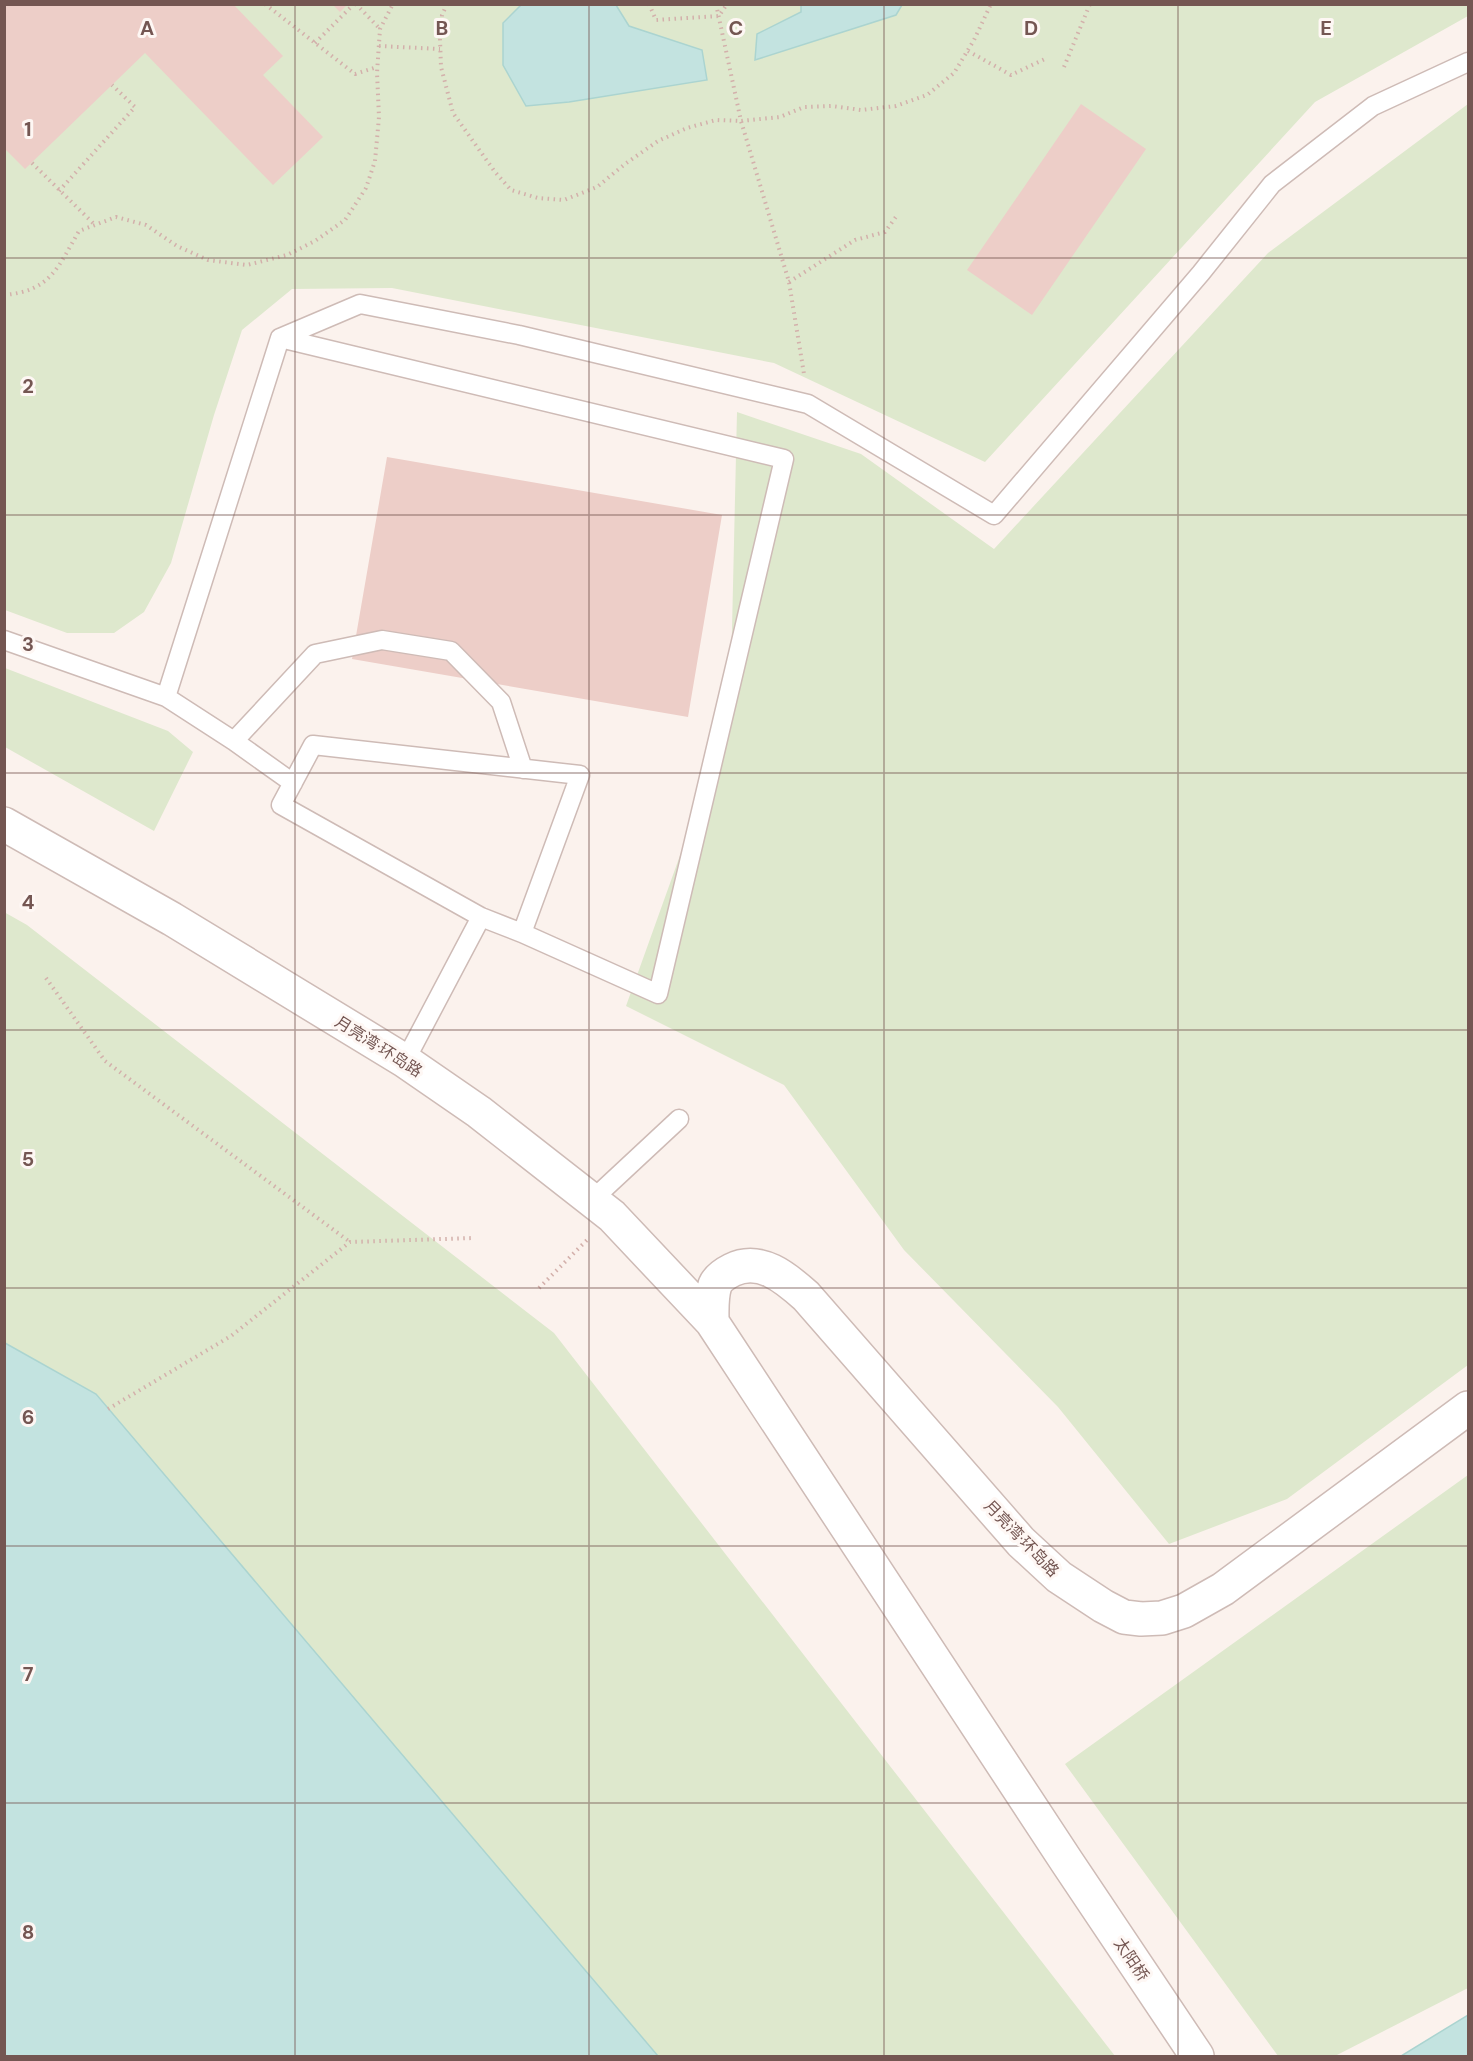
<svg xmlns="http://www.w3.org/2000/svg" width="1473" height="2061" viewBox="0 0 1473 2061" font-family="'DM Sans','Noto Sans SC',sans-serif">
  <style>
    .green { fill: #dee8cd }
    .water { fill: #c3e3e0; stroke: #abd4d0; stroke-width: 1.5 }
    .building { fill: #edcec8 }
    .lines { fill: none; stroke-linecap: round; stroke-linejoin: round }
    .service-casing { stroke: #cebbb6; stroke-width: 21 }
    .minor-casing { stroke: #cebbb6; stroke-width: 36 }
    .path { stroke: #d3b0ab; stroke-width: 4; stroke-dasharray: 1.5 4.5; stroke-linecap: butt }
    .service { stroke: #fff; stroke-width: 18 }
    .minor { stroke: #fff; stroke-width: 33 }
    .grid { fill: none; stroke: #745652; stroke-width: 1.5; stroke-opacity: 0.55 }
    .labels { text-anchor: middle; stroke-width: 6; stroke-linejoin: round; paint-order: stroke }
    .street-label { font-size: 16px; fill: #745652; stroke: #fef7f4 }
    .grid-label { font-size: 20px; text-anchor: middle; font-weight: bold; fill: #745652; stroke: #fef7f4; stroke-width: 6; stroke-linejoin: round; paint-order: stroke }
  </style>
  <rect width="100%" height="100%" fill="#fbf2ed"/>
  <path class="green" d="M1468,4V16L1315,102L985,462L774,363L392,288L292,289L242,330L214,415L171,563L144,612L114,633H67L5,610L4,5Z
    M1468,104V1365L1287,1499L1169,1544L1058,1407L904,1250L784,1085L626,1006L730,716L737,412L861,454L994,549L1268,253Z
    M5,668L168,731L193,752L154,831L5,747Z
    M4,912L27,925L554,1333L1115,2056H658L96,1394L5,1343Z
    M1468,1475V1988L1335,2056H1278L1065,1764Z"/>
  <path class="water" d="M522,4L616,5L629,26L702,50L707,80L569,102L526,106L503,65V23Z
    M801,5V4L902,5L896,15L755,60L757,34L801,12Z
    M5,1343L96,1394L658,2056H5Z
    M1468,2015V2056H1401Z"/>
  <path class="building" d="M4,4H233L283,56L263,75L323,137L273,185L145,53L25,169L4,148Z
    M332,4H348L340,12Z
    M1081,104L1146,149L1032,315L967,270Z
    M387,457L722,515L688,717L352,659Z"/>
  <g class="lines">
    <defs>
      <path id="service" d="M280,338L784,459L658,994L522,933
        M4,640L166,697L280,338L360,304L519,335L808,404L994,515L1201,273L1272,184L1373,106L1468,62
        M166,697L234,741
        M313,745L580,775L522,933L481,917L281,805Z
        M293,783L234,741L315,654L382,640L451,651L501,702L523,769
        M405,1061L481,917
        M592,1200L679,1119"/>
      <path id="minor" d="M4,824L172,919L405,1061L479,1112L612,1216L712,1322
        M1197,2056L1067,1862L712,1322C712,1310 711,1297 715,1285C718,1278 726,1273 732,1270C760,1256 786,1278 806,1296L1021,1542L1059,1577L1103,1606L1124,1617L1141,1619L1162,1618L1184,1611L1223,1589L1468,1408"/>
    </defs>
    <use href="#service" class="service-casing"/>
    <use href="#minor" class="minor-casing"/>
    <path class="path" d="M265,4L355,74L377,67
      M356,4L380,29
      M447,4L442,15L440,39L441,67L453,113L495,172L511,190L538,198L564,200L597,187L625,164L658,141L687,128L716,120L741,121L789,282L804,374
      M649,4L656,20L719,16L727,4
      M716,4L741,121L780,117L804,107L832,106L861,110L896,106L927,95L954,73L974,40L991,4
      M315,43L354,4
      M379,46L440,49
      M968,51L1011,75L1047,58
      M1064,67L1090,4
      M32,163L95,225
      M59,191L135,107L112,85
      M789,282L855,240L885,232L898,214
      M4,295C51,291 58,267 79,231L116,217L146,225L177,246L208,260L247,265L287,255L315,241L345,220L366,188L375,161L379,117L377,73L380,29L393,4
      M46,978L105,1061L350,1242
      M539,1288L588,1239
      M108,1409L231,1336L350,1242L474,1238"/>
    <use href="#service" class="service"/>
    <use href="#minor" class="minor"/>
  </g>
  <path class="grid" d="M295,4V2056M589,4V2056M884,4V2056M1178,4V2056M4,258H1468M4,515H1468M4,773H1468M4,1030H1468M4,1288H1468M4,1546H1468M4,1803H1468"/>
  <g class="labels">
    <g class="street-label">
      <text transform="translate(379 1046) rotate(32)" y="6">月亮湾·环岛路</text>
      <text transform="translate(1022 1538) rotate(46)" y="6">月亮湾·环岛路</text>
      <text transform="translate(1132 1959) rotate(56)" y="6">太阳桥</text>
    </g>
  </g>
  <g class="grid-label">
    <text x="147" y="35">A</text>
    <text x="442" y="35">B</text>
    <text x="736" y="35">C</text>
    <text x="1031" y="35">D</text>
    <text x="1326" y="35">E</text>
    <text x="28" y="136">1</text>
    <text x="28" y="393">2</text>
    <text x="28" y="651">3</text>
    <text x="28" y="909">4</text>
    <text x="28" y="1166">5</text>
    <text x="28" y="1424">6</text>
    <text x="28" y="1681">7</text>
    <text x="28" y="1939">8</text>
  </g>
  <rect width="1473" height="2061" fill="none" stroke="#745652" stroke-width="12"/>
</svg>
